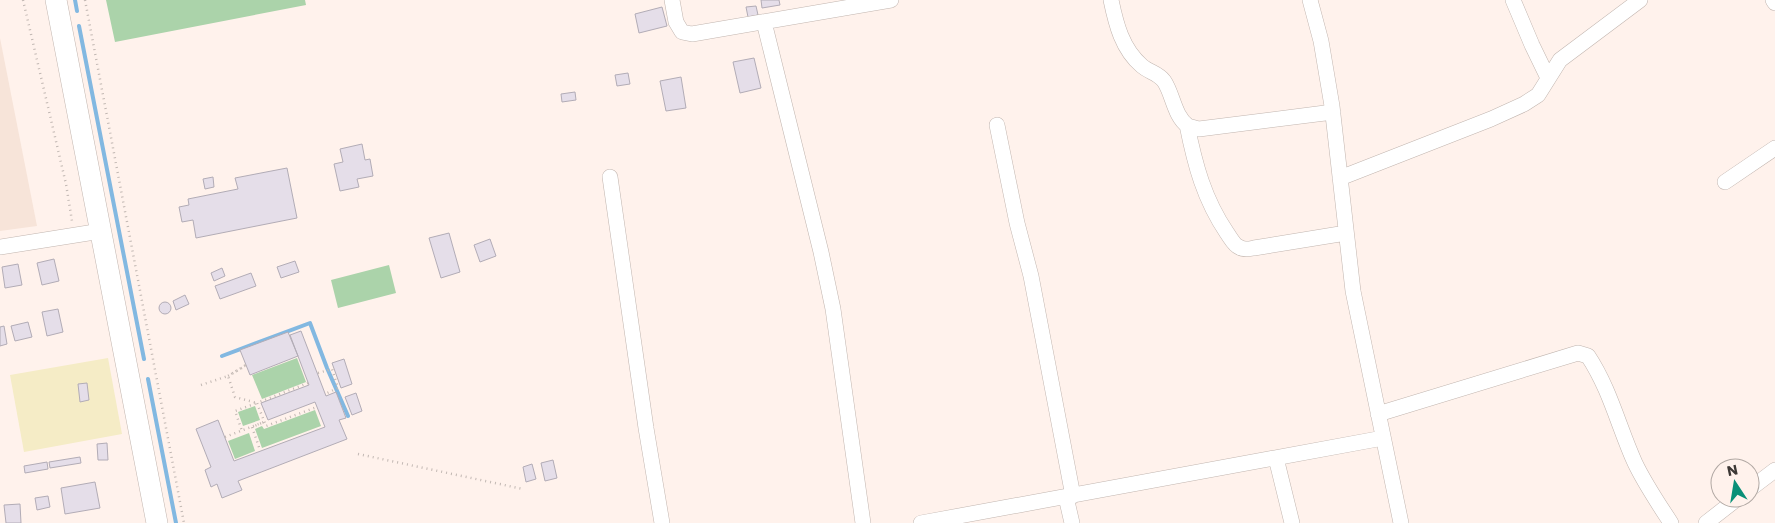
<svg xmlns="http://www.w3.org/2000/svg" width="1775" height="523" viewBox="0 0 1775 523" font-family="Poppins,sans-serif">
  <style>
    .built { fill: #f7e4d9 }
    .green { fill: #abd3aa }
    .sand { fill: #f5ecc6 }
    .lines { fill: none; stroke-linecap: round; stroke-linejoin: round }
    .stream { stroke: #82b8e1; stroke-width: 4 }
    .building { fill: #e5dee9; stroke: #b2acb6 }
    .minor-casing { stroke: #c1b5af; stroke-width: 16 }
    .secondary-casing { stroke: #c1b5af; stroke-width: 22 }
    .path { stroke: #c2b8b3; stroke-width: 2.5; stroke-dasharray: 1 4; stroke-linecap: butt }
    .minor { stroke: #fff; stroke-width: 15 }
    .secondary { stroke: #fff; stroke-width: 21 }
  </style>
  <rect width="100%" height="100%" fill="#fff2ec"/>
  <path class="built" d="M0,38L37,226L0,231Z"/>
  <path class="green" d="M106,0H305L306,5L115,42Z
    M389,265L396,293L338,308L331,280Z
    M297,358L306,382L262,399L252,375Z
    M255,406L260,420L243,426L238,412Z
    M315,410L321,426L262,448L255,429L262,426L264,429Z
    M249,433L255,451L235,459L228,441Z"/>
  <path class="sand" d="M108,358L122,434L24,452L10,375Z"/>
  <g class="lines">
    <path class="stream" d="M75,0L77,11
      M79,26L144,359
      M222,356L310,323L327,368L348,416
      M148,379L176,523"/>
  </g>
  <path class="building" d="M761,0H779L780,5L762,8Z
    M756,6L758,15L748,17L746,7Z
    M662,7L667,26L639,33L635,14Z
    M754,58L761,88L740,93L733,62Z
    M628,73L630,84L617,86L615,75Z
    M681,77L686,108L666,111L660,81Z
    M575,92L576,100L562,102L561,94Z
    M362,144L365,160L370,159L373,176L357,179L359,187L340,191L334,164L343,162L340,149Z
    M287,168L297,218L196,238L193,220L182,222L179,207L189,205L188,199L238,189L235,178Z
    M213,177L214,187L205,189L203,179Z
    M449,233L460,272L441,278L429,238Z
    M490,239L496,256L480,262L474,245Z
    M54,259L59,281L42,285L37,263Z
    M295,261L299,272L281,278L277,267Z
    M18,264L22,285L5,288L2,267Z
    M222,268L225,276L214,281L211,273Z
    M251,273L256,286L220,299L215,286Z
    M185,295L189,304L176,310L173,301Z
    M159 308a6 6 0 1 1 12 0a6 6 0 1 1-12 0Z
    M58,309L63,332L47,336L42,312Z
    M28,322L32,337L15,341L11,326Z
    M4,326L7,344L0,346V327Z
    M301,331L326,396L336,392L346,418L339,420L347,439L238,481L242,490L222,498L217,484L211,487L205,470L211,467L196,429L218,420L234,461L325,427L315,402L268,420L261,403L309,385L290,335Z
    M288,332L298,356L250,375L240,350Z
    M344,359L352,384L341,388L332,363Z
    M87,383L89,400L80,402L78,384Z
    M356,393L362,411L352,415L345,397Z
    M107,443L108,460H98L97,444Z
    M80,457L81,463L50,468L49,462Z
    M553,460L557,478L545,481L541,463Z
    M47,462L48,469L25,473L24,466Z
    M532,464L536,479L526,482L523,467Z
    M95,482L100,508L65,514L61,488Z
    M48,496L50,507L37,510L35,498Z
    M20,504L21,523H6L4,505Z"/>
  <g class="lines">
    <defs>
      <path id="minor" d="M672,0L676,22L682,32L692,34L891,0
        M1111,0C1116,24 1122,49 1142,66C1149,72 1158,73 1164,81C1173,94 1174,116 1188,126C1190,127 1195,128 1199,129L1333,112
        M1310,0L1321,41L1332,106L1353,291L1401,523
        M1513,0L1532,45L1548,78
        M1773,0L1775,3
        M764,22L821,252L833,309L863,523
        M997,125L1017,223L1031,276L1073,496
        M1187,125C1195,165 1204,199 1227,233C1230,237 1234,245 1239,247C1243,250 1249,249 1254,248L1346,233
        M610,177L646,428L662,523
        M1340,178L1491,119L1524,104L1538,95L1560,60L1640,0
        M1725,182L1775,148
        M0,247L101,231
        M1378,414L1578,353L1588,356C1610,389 1619,428 1635,463C1645,484 1658,503 1671,523
        M1276,458L1292,523
        M1750,489L1775,470
        M1066,497L1072,523
        M921,523L1383,438
        M1706,523L1738,498"/>
      <path id="secondary" d="M56,0L157,523"/>
    </defs>
    <use href="#minor" class="minor-casing"/>
    <use href="#secondary" class="secondary-casing"/>
    <path class="path" d="M23,0L66,184L72,221
      M85,0L184,523
      M246,365L245,366L228,376Z
      M318,373L332,369L338,388L325,394
      M308,383L257,403L266,426L317,407
      M201,385L228,376L235,397L257,403L235,411L242,431
      M225,437L264,422L252,427L260,450
      M358,454L523,489"/>
    <use href="#minor" class="minor"/>
    <use href="#secondary" class="secondary"/>
  </g>
  <g transform="translate(1735 483) rotate(348)"><circle r="24" fill="#fff2ec" stroke="#b1a8a3"/>
  <path d="M0-4L9 19L0 12L-9 19Z" fill="#099078"/>
  <text y="-8" font-size="14" font-weight="bold" text-anchor="middle" fill="#3d3835">N</text>
  </g>
</svg>
